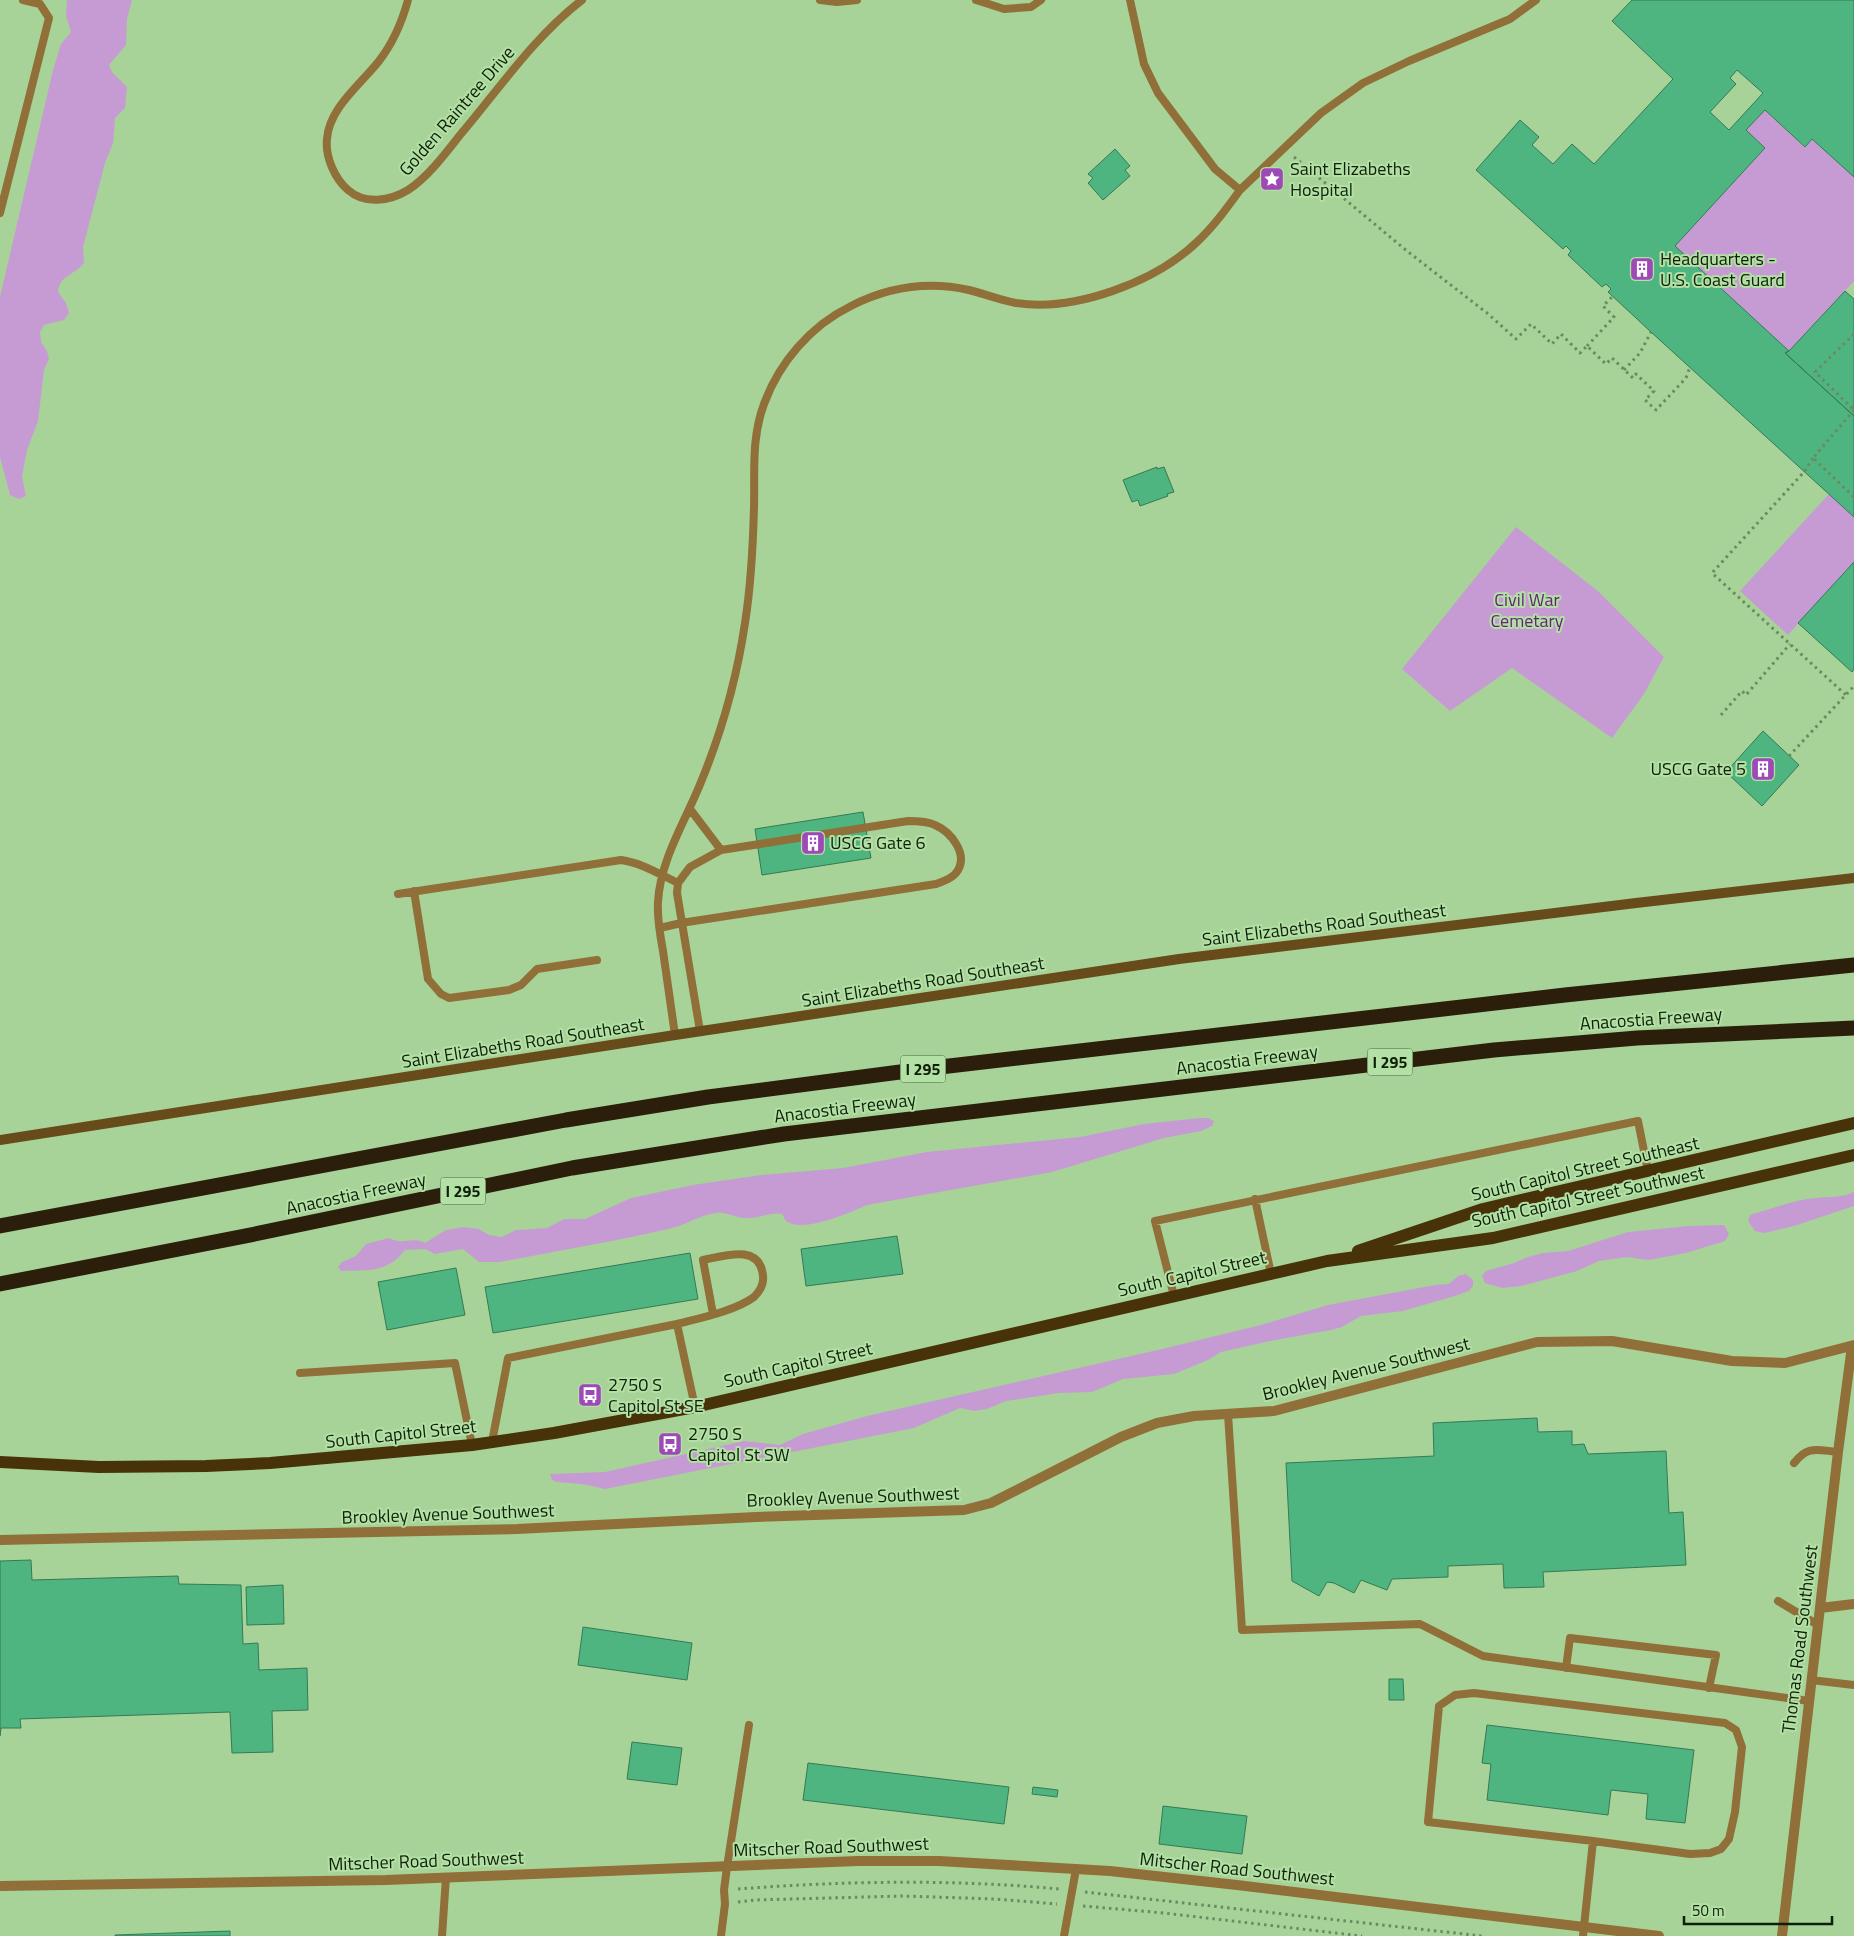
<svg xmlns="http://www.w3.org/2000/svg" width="1854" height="1936" viewBox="0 0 1854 1936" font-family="'Titillium Web',sans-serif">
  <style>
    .green { fill: #c69bd4 }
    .building { fill: #4fb580; stroke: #347a55; fill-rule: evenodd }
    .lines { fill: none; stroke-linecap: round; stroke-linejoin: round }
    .path { stroke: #6a8b5f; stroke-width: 3; stroke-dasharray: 2.5 4; stroke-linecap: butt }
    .lane { stroke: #906f39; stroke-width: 8 }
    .street { stroke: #906f39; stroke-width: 10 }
    .secondary { stroke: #674b1a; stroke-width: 10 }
    .primary { stroke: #483209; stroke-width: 12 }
    .highway { stroke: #2b1f0c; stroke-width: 15 }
    .labels { text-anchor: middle; stroke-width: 4; stroke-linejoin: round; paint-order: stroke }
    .shield { fill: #b3e0a4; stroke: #405938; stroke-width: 1 }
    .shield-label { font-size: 16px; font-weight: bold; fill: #0f1f09 }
    .street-label { font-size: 18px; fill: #0f1f09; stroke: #b3e0a4 }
    .poi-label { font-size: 18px; fill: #0f1f09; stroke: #b3e0a4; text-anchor: start }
    .park-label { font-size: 18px; fill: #661f79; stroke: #b3e0a4 }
  </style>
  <rect width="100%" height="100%" fill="#a7d398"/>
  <path class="green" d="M67,0H132L127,19L126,45L109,65L112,72L127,87L125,108L115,118L113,143L105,163L83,247L84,263C74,276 60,274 58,292L66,303L69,313L64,320L44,325L40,332L41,342L47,351L49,359L44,370L38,421L27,450L22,477L26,496L19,499L10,495L0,457V297L53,70L61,44L71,32L66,16Z
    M1765,110L1804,147L1812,139L1854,177V281L1789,351L1675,246L1765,148L1746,130Z
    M1829,494L1854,517V562L1788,635L1740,591Z
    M1516,527L1599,592L1664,657L1644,694L1612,738L1512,668L1450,711L1402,669Z
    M1200,1118H1208L1214,1121L1212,1126L1201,1131L1164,1138L1052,1172L867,1205C852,1212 801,1234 786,1221C784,1219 784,1216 782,1214C770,1212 760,1218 748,1218C737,1219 727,1211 715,1213C698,1216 684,1226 668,1229C612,1242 556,1251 500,1262H479L463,1249L435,1254L425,1249L405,1250C387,1273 369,1270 341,1271L338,1267L342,1262L356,1256L366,1244L389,1238C404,1246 410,1236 425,1243L446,1230L463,1227L479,1229L489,1235L502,1237L516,1230L547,1228L564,1219H585L631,1198L693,1185L761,1175L843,1168L927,1152L1080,1137L1144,1124Z
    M1854,1192V1206L1794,1226L1764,1233L1755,1231L1748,1221L1750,1215C1769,1209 1787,1203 1807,1199C1823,1196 1840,1199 1854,1192Z
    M1724,1225L1729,1234L1725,1241L1686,1253L1648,1260L1627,1257L1599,1261L1577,1271L1521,1286L1502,1288L1485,1283L1482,1276L1486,1271L1514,1263L1528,1257L1543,1253L1568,1251L1628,1232L1689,1226Z
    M1466,1274L1473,1280V1286L1469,1291L1458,1295L1403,1311L1361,1316L1342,1327L1331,1330L1270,1341L1221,1352L1208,1360L1174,1374L1123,1379L1092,1392L1059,1393L1006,1401L987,1409L974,1411L960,1408L914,1428L605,1489L582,1484L557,1482L552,1480L550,1474L605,1472L744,1441L780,1445L803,1434L867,1416L1162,1349L1261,1325L1328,1305L1435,1285L1449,1284L1458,1276Z"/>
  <path class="building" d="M1632,0H1854V177L1812,139L1805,147L1765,110L1746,130L1765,148L1675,246L1789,351L1785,353L1854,416V517L1651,332L1608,292L1611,289L1606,284L1602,287L1568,255L1571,251L1566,246L1563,249L1476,170L1520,120L1539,137L1532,145L1553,164L1572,144L1594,164L1673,79L1612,21ZM1737,70L1763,93L1729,130L1710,112L1736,84L1730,78Z
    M1115,149L1130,166L1125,170L1130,176L1103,200L1088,183L1093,178L1088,174Z
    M1845,291L1854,299V416L1785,353L1789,351Z
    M1157,467V469L1164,467L1174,492L1167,494L1168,496L1140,506L1138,500L1132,502L1123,480Z
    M1854,562V669L1852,672L1798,623Z
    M1763,731L1799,765L1762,806L1726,772Z
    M863,812L871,858L762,875L755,829Z
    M897,1236L903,1274L806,1286L801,1249Z
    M690,1253L698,1299L493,1333L485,1287Z
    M456,1268L465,1315L387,1330L378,1282Z
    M1537,1418L1538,1432L1572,1431V1445L1584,1444L1588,1454L1666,1451L1669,1513L1683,1512L1686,1565L1543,1572L1544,1587L1504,1588L1503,1564L1448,1566V1577L1392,1579L1387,1590L1361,1580L1354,1593L1334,1583L1327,1582L1319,1596L1292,1581L1286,1463L1434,1456L1433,1423Z
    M31,1560L32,1580L178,1576L179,1584L241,1585L243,1644L258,1643L259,1670L307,1668L308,1710L272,1711L273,1752L232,1753L230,1712L20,1719L21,1728H1L0,1736V1561Z
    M283,1585L284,1624L247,1625L246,1587Z
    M583,1627L692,1643L687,1680L578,1665Z
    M1389,1679H1403L1404,1700H1389Z
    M1487,1725L1694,1750L1685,1823L1646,1819L1648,1794L1611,1790L1608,1815L1487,1800L1491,1764L1482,1763Z
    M632,1742L682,1748L677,1785L627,1779Z
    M808,1763L1009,1787L1004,1824L803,1800Z
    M1033,1787L1058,1790L1057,1797L1032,1794Z
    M1163,1806L1247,1816L1242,1854L1159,1844Z
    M230,1931V1936H115V1935Z"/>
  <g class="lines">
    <path class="path" d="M1294,157L1407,251L1487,313L1516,339L1531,324L1552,344L1561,334L1580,353L1587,346L1606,364L1612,358L1633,378L1636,374L1654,391L1645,400L1656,410L1686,378L1690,367
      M1854,334L1815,372L1854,410
      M1587,346L1614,317L1603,306L1613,296
      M1624,370L1640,353L1651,332
      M1854,410L1813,458L1854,497
      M1813,458L1804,472L1712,573L1846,695
      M1721,715L1742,691L1746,695L1790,644
      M1789,756L1854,686
      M738,1889C844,1881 952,1879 1059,1889
      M1085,1892L1482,1936
      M738,1902L755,1900L902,1896L995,1899L1057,1904
      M1083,1906L1164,1913L1362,1936"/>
    <path class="lane" d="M408,0C402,22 393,43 379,61C361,84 329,108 327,139C325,157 335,179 348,190C365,205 390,201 408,190C427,178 446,153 460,135C499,89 534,37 582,0
      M820,0L837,2L857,0
      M976,0L1004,9L1031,7L1041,0
      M1130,0L1144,64L1158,93L1215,169L1240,190L1321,113L1363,83L1409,61L1510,19L1536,0
      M0,213L49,18L40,4L23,0
      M690,809L721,850
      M414,891L428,979L441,994L449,998L509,990L521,985L537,969L597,960
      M398,894L621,860C642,863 659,874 678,883
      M660,928L681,923L936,884C944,881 951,879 956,873C970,855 951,832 935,825C927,821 917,821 908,821L721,850L690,867L678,883L677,893L700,1031
      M675,1035C671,1007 667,979 663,951C660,935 657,918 658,902C660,860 686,820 701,782C722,731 737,677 745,623C751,585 753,546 754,507C755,472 751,439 764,404C779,363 810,326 851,306C888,287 928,281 969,290C985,294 1000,300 1016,303C1075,312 1155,282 1197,242C1214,226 1227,208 1240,190
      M1255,1199L1271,1274
      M1174,1296L1155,1221L1638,1121L1648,1171
      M677,1324L695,1407
      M300,1373L455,1363L472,1445
      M1228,1414L1242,1630L1420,1624L1483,1656L1809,1701
      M492,1442L508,1358L677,1324C700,1318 735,1311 754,1297C759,1292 764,1284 763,1276C760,1243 724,1256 703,1260L713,1314
      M1794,1463C1808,1445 1817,1450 1838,1452
      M1778,1601L1818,1625
      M1566,1668L1570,1638L1716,1655L1709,1688
      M1811,1680L1854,1685
      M1474,1693L1725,1723L1736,1730L1742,1747L1735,1812L1729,1839L1721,1849L1710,1853L1690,1854L1593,1841L1428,1822L1439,1706L1455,1695Z
      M442,1936L446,1877
      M721,1936L725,1904L724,1890L727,1867L749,1725
      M1064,1936L1076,1869
      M1583,1936L1593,1841"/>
    <path class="street" d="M0,1540L517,1529L756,1517L964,1510L991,1503L1121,1437L1157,1423L1194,1416L1274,1411L1537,1342L1612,1341L1732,1361L1785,1363L1854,1345
      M1820,1608L1854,1604
      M0,1886L386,1880L858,1861H939L1110,1871L1237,1885L1659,1936
      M1782,1936L1838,1452L1852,1346"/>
    <path class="secondary" d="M0,1140L675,1035L1179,959L1636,903L1854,878"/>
    <path class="primary" d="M1358,1251L1483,1209L1854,1123
      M0,1462L99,1467L206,1466L270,1463L472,1445L554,1433L695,1407L1327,1261L1493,1238L1854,1155"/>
    <path class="highway" d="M0,1226L566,1120L708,1097L923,1069L1565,995L1854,965
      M0,1284L255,1234L572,1168L784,1134L1494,1050L1637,1038L1854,1028"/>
  </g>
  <defs>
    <symbol id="sight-square" viewBox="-11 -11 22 22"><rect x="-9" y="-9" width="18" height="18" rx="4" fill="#9e49b7" stroke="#b3e0a4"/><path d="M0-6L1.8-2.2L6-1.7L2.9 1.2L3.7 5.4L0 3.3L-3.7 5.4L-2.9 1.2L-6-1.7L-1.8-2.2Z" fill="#fff"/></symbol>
    <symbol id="building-square" viewBox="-11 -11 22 22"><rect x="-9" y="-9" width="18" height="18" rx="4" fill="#9e49b7" stroke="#b3e0a4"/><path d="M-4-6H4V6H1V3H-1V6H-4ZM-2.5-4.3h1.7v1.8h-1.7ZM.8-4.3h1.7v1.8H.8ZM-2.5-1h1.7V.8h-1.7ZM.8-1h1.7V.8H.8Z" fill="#fff"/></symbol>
    <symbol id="bus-square" viewBox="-11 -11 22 22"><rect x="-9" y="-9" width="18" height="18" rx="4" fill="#9e49b7" stroke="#b3e0a4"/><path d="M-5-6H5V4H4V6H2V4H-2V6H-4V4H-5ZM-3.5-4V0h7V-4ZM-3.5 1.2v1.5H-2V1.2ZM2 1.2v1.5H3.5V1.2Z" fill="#fff"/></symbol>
  </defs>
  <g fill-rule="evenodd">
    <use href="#sight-square" x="1258" y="165" width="28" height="28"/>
    <use href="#building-square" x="1628" y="255" width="28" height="28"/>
    <use href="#building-square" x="1749" y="755" width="28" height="28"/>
    <use href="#building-square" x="799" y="829" width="28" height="28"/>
    <use href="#bus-square" x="576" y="1381" width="28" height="28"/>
    <use href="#bus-square" x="656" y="1430" width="28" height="28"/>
  </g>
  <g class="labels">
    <g class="shield">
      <rect x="1367.5" y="1048.5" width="45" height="27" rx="4"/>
      <rect x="900.5" y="1055.5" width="45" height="27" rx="4"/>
      <rect x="440.5" y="1177.5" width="45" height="27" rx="4"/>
    </g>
    <g class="shield-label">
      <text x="1390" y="1068">I 295</text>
      <text x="923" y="1075">I 295</text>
      <text x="463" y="1197">I 295</text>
    </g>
    <g class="street-label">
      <text transform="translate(457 111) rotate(-49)" y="6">Golden Raintree Drive</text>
      <text transform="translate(1324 925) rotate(-7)" y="6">Saint Elizabeths Road Southeast</text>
      <text transform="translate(923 982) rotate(-9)" y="6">Saint Elizabeths Road Southeast</text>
      <text transform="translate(1651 1019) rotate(-4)" y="6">Anacostia Freeway</text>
      <text transform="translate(523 1043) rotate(-9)" y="6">Saint Elizabeths Road Southeast</text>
      <text transform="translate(1247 1060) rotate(-7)" y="6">Anacostia Freeway</text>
      <text transform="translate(845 1108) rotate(-7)" y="6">Anacostia Freeway</text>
      <text transform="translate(1585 1169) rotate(-13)" y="6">South Capitol Street Southeast</text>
      <text transform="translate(356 1194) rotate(-12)" y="6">Anacostia Freeway</text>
      <text transform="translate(1588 1197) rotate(-12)" y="6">South Capitol Street Southwest</text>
      <text transform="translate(1192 1274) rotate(-13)" y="6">South Capitol Street</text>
      <text transform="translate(798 1365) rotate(-13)" y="6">South Capitol Street</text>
      <text transform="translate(1366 1369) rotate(-14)" y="6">Brookley Avenue Southwest</text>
      <text transform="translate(401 1434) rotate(-6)" y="6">South Capitol Street</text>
      <text transform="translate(853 1497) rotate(-2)" y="6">Brookley Avenue Southwest</text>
      <text transform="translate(448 1514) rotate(-2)" y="6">Brookley Avenue Southwest</text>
      <text transform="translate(1800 1639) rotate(-83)" y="6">Thomas Road Southwest</text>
      <text transform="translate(831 1847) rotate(-2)" y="6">Mitscher Road Southwest</text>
      <text transform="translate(426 1861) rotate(-2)" y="6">Mitscher Road Southwest</text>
      <text transform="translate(1237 1869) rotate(6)" y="6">Mitscher Road Southwest</text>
    </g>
    <g class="poi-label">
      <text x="1290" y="175">Saint Elizabeths<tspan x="1290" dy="21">Hospital</tspan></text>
      <text x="1660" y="265">Headquarters -<tspan x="1660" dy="21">U.S. Coast Guard</tspan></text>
      <text x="1746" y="775" text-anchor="end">USCG Gate 5</text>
      <text x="830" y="849">USCG Gate 6</text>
      <text x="608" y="1391">2750 S<tspan x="608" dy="21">Capitol St SE</tspan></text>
      <text x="688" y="1440">2750 S<tspan x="688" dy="21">Capitol St SW</tspan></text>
    </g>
    <g class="park-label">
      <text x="1527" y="606">Civil War<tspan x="1527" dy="21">Cemetary</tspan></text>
    </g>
  </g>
  <path d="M1684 1916v8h148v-8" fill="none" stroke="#0f1f09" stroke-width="2.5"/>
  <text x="1692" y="1916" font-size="15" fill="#0f1f09" stroke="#b3e0a4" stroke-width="4" paint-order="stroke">50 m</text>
</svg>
